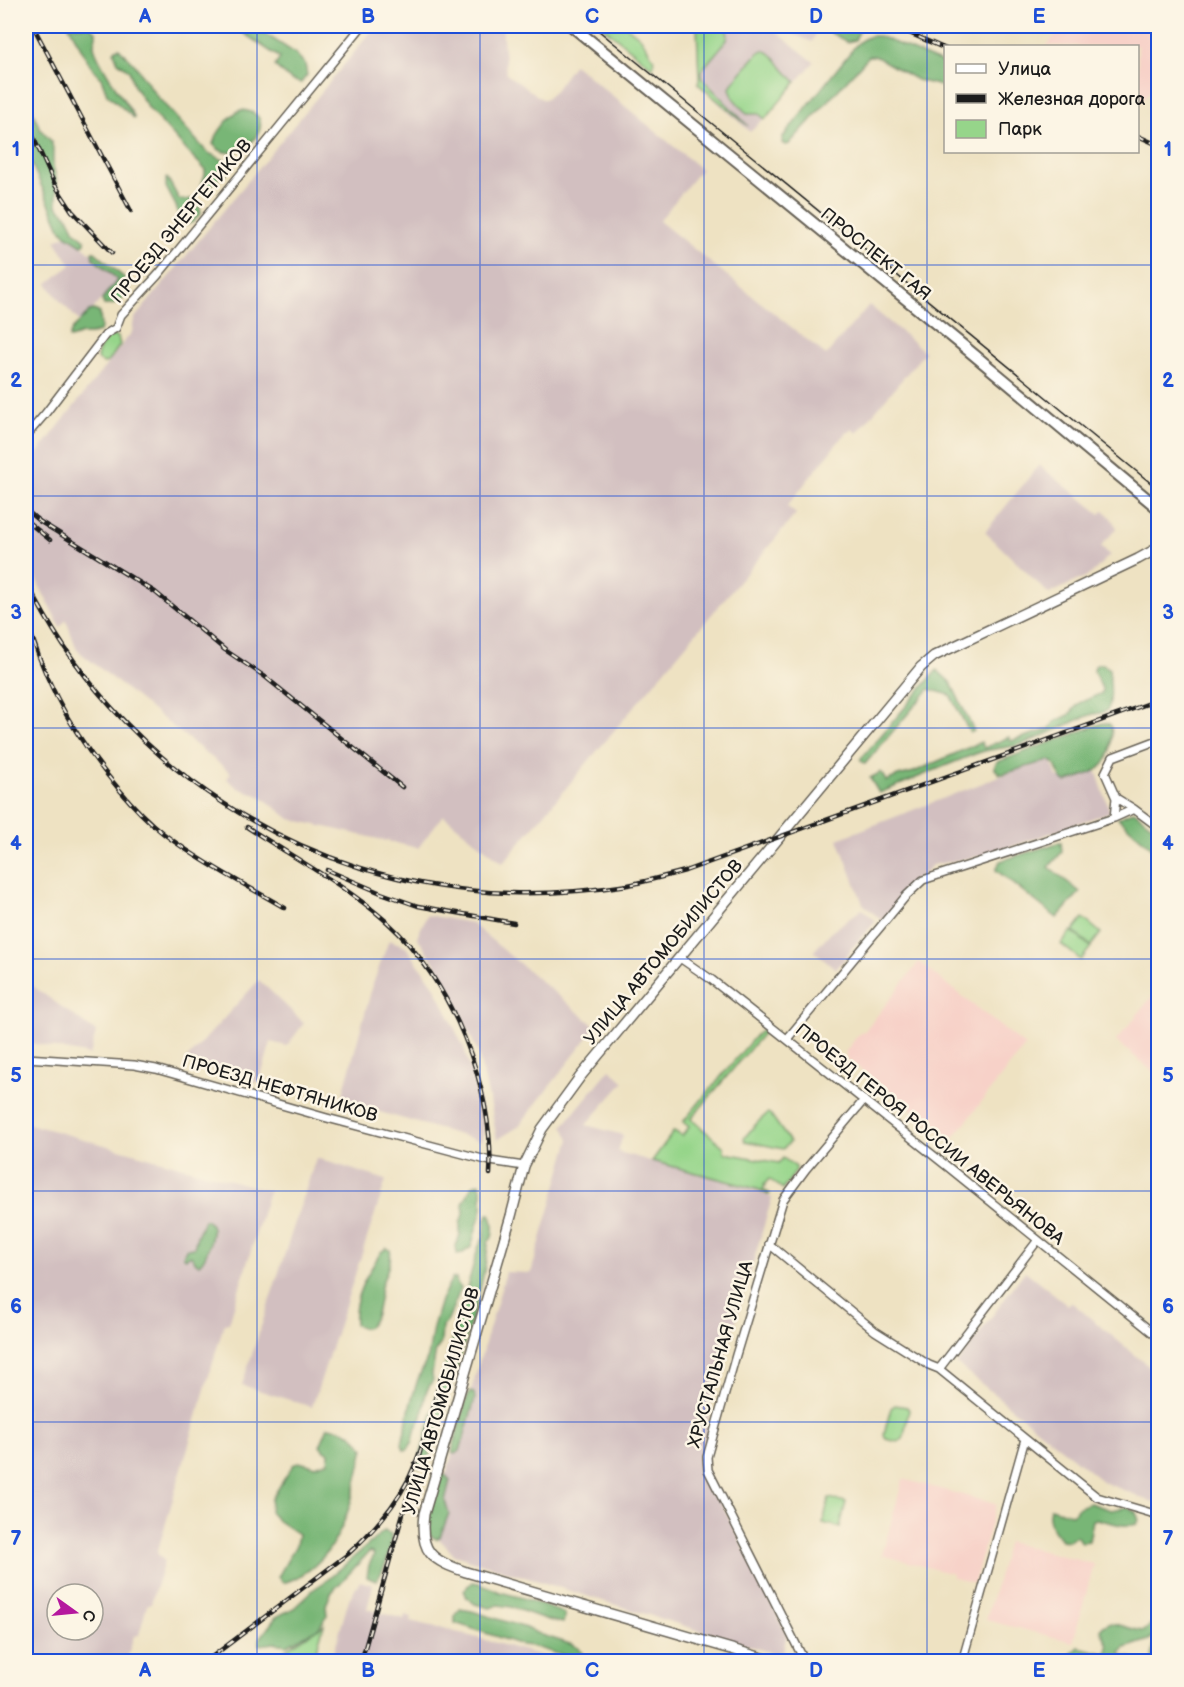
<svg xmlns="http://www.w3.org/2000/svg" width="1184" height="1687" viewBox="0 0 1184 1687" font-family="'Balsamiq Sans',sans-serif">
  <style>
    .built { fill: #f7d1c8 }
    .industrial { fill: #d2bfc0; fill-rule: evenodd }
    .green { fill: #96d58a; stroke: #597853; stroke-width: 1.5 }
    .forest { fill: #78b676; stroke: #4a6949; stroke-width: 1.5 }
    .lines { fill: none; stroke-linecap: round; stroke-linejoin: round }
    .minor-casing { stroke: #666156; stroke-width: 10 }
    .tertiary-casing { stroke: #666156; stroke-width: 12 }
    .primary-casing { stroke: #666156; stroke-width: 14 }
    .minor { stroke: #fff; stroke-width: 7 }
    .tertiary { stroke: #fff; stroke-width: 9 }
    .primary { stroke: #fff; stroke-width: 10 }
    .tram { stroke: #1c1c1c; stroke-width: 1.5 }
    .rail-casing { stroke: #1c1c1c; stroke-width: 4.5 }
    .rail { stroke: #fcf5e5; stroke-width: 2; stroke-dasharray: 7; stroke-linecap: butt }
    .grid { fill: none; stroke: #1d4ed8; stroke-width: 1.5; stroke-opacity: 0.55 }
    .labels { text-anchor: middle; stroke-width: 5; stroke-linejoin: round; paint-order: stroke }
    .street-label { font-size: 18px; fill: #1c1c1c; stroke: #fcf5e5 }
    .neatline { fill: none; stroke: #1d4ed8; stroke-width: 2 }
    .grid-label { font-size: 20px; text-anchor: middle; font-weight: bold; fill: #1d4ed8 }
  </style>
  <rect width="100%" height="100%" fill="#fcf5e5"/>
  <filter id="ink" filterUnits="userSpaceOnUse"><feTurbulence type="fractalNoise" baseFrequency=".0167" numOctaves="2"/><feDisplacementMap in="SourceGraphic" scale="12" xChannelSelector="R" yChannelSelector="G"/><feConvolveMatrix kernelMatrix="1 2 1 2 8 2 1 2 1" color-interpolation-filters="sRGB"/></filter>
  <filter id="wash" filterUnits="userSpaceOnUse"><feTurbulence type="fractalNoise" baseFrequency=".008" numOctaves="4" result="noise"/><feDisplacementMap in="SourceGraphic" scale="24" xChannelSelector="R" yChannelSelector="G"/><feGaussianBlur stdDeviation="1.35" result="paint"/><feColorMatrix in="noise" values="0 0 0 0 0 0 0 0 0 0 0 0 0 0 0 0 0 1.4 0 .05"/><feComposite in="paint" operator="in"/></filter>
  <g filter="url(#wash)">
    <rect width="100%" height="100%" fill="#eee2c2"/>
    <path class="built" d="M1064,26H1158V82L1138,105V46H1046Z
      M919,962L1025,1046L951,1141L846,1058V1051L859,1034L865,1031Z
      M1158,989V1076L1116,1041Z
      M903,1479L996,1504L974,1583L952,1577L953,1574L882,1555Z
      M1008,1542L1094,1564L1073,1642L986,1620Z"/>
    <path class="industrial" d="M376,26H502L506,74L542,99H545L553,93L574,64L701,169L659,221L826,355L869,305L925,352L857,433L852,429L843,436L787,506L796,514L503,863L443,815L418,848L290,819L262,797L238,788L227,779L231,773L77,650L66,620L60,627L26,559V468L132,332L134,319Z
      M697,26H769L814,62L763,121L762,120L750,132L698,84L699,80Z
      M774,26H819L812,42Z
      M70,234L119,279L81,323L60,301L47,284L71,265L55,240Z
      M1039,465L1100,514L1104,510L1111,518L1117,528L1101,546L1110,555L1091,574L1049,594L985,532Z
      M1050,757L1057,777L1069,781L1096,770L1110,812L991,854L932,865L882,921L863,904L838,839Z
      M862,909L876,921L850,950L851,951L836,969L814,951L830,933Z
      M427,915L471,923L596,1027L518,1127L497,1140L491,1106L478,1052L442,974L417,937Z
      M389,940L405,946L435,987L464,1048L481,1108L484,1130L481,1141L341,1101L373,984Z
      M259,980L304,1023L287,1046L271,1042L259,1083L185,1061Z
      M26,981L96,1032L90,1055L26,1042Z
      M610,1069L624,1082L586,1125L623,1135L618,1152L760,1191L772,1198L709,1412L703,1467L787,1634L782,1656L454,1555L430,1529L506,1272L531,1273L570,1139L563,1126Z
      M26,1123L269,1191L229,1323L224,1324L170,1509L157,1553L164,1561L151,1603L147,1605L139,1635L134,1636L126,1661H26ZM57,1594H93V1630H57Z
      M316,1158L386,1180L312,1407L242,1385Z
      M1025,1271L1068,1305L1071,1302L1158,1374V1503L1137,1497L1136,1495L1103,1482L957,1364Z
      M360,1581L373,1585L367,1609L404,1619L405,1615L412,1617L411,1621L437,1628H441L562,1661L331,1662L349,1599Z"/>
    <path class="green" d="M602,26H626L641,38L654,59L653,68Z
      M697,26C710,25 732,20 727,40L701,71V77L748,126L698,84L699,80Z
      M764,50C773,54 777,60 782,67C786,73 792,77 796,82L765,119L759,114H747L733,98L730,88L733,82L759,52Z
      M113,335L118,337L120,345L108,362L103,363L97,359C98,349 104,340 113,335Z
      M1083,918L1101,933L1091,946L1073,931Z
      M1071,931L1091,947L1081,960L1061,944Z
      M764,1029L765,1031L691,1119L724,1147V1151L725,1153L779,1163L783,1158L796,1167V1171L783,1189L769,1179L764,1185L765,1186L763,1189L770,1194L768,1195L760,1190L652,1161L674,1131L682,1136L689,1127L683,1122L756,1035Z
      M768,1113L771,1115L790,1142L783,1149L745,1141L744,1138L758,1122Z
      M895,1405L907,1407L909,1410L903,1439L898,1442L886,1439L884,1434L891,1408Z
      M829,1498L846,1502L840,1527L823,1523Z
      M324,1625L313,1661H290L283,1651Z"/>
    <path class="forest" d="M69,26H91L92,29L96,31C97,37 94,39 94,45C94,57 126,103 134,116V118L107,94L101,78L90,65Z
      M233,26H253L295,53L305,64L307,75L301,83L291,80L275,66L280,58Z
      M825,26H858L859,31L855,40L847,42L831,33Z
      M870,36H879L945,64V87L917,80L875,56H869L789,144L786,145L782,143L783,137L856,45L862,40Z
      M119,48L135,65L156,95L206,151C210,155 224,159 226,162C228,165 227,168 229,171L225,175L216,179L207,192H204L200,189L205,175V170L202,166L187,151L149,109L134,86L129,70L118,62L114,52L116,49Z
      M26,94L40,129L51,141L53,148V166L57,182V206L67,215L75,231L85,240V243L82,245L66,235L60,228L26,151Z
      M241,110C289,114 236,174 213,144C216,134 231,113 241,110Z
      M166,178L168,179L179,199L183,200L192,199L200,208L201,213L193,222L186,225L183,223L179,216L176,206L166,187Z
      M92,252H95L129,282C130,296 117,307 104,305L102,300C105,292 115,287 117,279L93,258Z
      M94,310L100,313L101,327L100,331C93,335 89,334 82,334C77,335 74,338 69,338C70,327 83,321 89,311Z
      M1098,664H1103L1109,669C1110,678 1113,704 1107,710C1103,714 1095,713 1090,715C1067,724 1046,736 1022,744C1009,748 994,748 981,752C947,764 913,780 879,793L870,778L881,772L886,781L898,776L914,772L981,742L984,748L1009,737L1011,741L1050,729L1054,722L1069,715L1079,703L1102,693V689L1094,671L1095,666Z
      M937,670L951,683L974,731L970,733L950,695L929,689L865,764L860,760Z
      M1103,723L1110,724C1113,730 1112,737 1111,744C1108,773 1089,773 1066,782L1062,780L1054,763L1049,760L1003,774H1000L995,769V765L997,762Z
      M1134,811L1158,830V853L1118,818Z
      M1061,842L1062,852L1049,867L1080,892L1057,918L996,870L1000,861Z
      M479,1183L482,1192V1209L471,1247L463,1253L457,1254L456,1245L460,1235V1223L464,1213L463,1204L472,1186Z
      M488,1214H490C493,1219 494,1231 492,1237C489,1244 489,1237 488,1245C484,1287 468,1329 457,1369L451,1377L452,1384L445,1398V1409L437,1436L431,1447L429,1460L425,1465L419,1468L418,1464L478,1248L484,1236L486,1220Z
      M204,1220H207C210,1223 211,1224 212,1228C213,1237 206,1260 199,1264L196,1263L191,1255L186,1258L183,1256L186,1249L194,1248L197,1236Z
      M387,1248L390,1250C393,1262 384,1275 381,1287C379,1299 376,1341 355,1324C352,1297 368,1273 381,1252Z
      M452,1278H456L457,1284L461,1288L447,1322L442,1326L441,1343L436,1350L432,1374L433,1380L426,1392L422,1417L416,1427L413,1441L408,1449L404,1450L402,1444L411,1402L418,1379L428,1357L433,1327L441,1300Z
      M470,1392L474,1393L475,1399L460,1451L455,1454L452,1453L453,1448L466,1400Z
      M328,1427C347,1429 353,1434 364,1448C352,1500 342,1565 283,1583L278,1577L296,1545L298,1534L277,1520L270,1512L271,1500L293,1465L299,1462L314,1466L328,1462L329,1453L320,1446Z
      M444,1474L450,1480L445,1501L449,1513L440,1537L436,1539L429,1535L426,1523L438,1479L440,1475Z
      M1090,1503L1111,1510L1128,1507L1136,1512L1139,1520L1137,1524C1125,1528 1109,1522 1097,1519L1093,1520L1089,1541L1082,1542L1076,1536L1069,1541L1061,1540C1053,1530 1046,1520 1050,1508L1071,1514L1075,1512L1077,1508Z
      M384,1531L391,1534C391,1550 386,1568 376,1581L367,1577L369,1565L374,1555L370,1551L331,1593L326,1605L327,1616L318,1629L287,1645L275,1643L260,1645L259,1640L276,1617L294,1608L314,1589L326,1581Z
      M472,1582L479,1583L500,1592L523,1598L563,1613L565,1616L563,1623L548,1620L511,1607L498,1605L490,1608L475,1604L467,1598L464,1590Z
      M460,1609L472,1611L526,1628L542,1635L573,1645L580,1649L582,1653L581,1656L574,1659L532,1646L522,1645L455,1623V1616Z
      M1109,1623C1117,1623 1140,1632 1143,1631C1146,1631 1149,1626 1151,1624L1158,1626V1661H1154L1152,1657L1155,1640L1152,1637L1149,1640L1125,1648L1121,1653L1123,1656L1144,1661L1077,1662L1070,1660V1655L1079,1647L1107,1654L1108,1646L1101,1631L1102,1627Z"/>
  </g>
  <g filter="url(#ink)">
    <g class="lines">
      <defs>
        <path id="minor" d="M26,436L45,414L106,334L116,328L121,315L158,275L362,26
          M1134,809L1158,827
          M1114,818L1116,798
          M680,958L712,980L948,1167L1158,1337
          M787,1039L906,896L923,880L1114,818L1134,809L1116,798L1105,773L1113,757L1158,740
          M26,1058L134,1065L156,1069L327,1118L490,1161L524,1166
          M769,1244L875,1331L929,1365L939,1369L1097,1497L1158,1515
          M939,1369L1038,1240
          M805,1662L708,1470L707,1457L736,1355L783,1200L806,1169L864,1100
          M962,1662L1025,1439"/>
        <path id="tertiary" d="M776,1662L466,1572C432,1560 419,1553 424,1514L511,1216L524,1166L542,1129L580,1077L921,667L934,656L1138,559L1158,548"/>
        <path id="primary" d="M572,26L961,344L1158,508"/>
      </defs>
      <use href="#minor" class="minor-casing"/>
      <use href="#tertiary" class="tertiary-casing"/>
      <use href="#primary" class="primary-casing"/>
      <use href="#minor" class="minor"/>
      <use href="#tertiary" class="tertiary"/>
      <use href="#primary" class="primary"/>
      <path class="tram" d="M593,26L1158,489"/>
      <defs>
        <path id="rail" d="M33,26L131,211
          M893,26L946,49
          M26,121L55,185L72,211L112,253
          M1138,136L1158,145
          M26,510L39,521L155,592L225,650L264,676L402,787
          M28,522L50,540
          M26,580C115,765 304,887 510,893C549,894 589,891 628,885C647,881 666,876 685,871L1158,700
          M26,616C43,681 75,738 118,788C132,805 146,820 164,834C201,862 244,884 285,908
          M247,827C294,858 345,885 387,922C451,979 495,1089 490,1174
          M327,870L381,893L418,906L514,923
          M419,1456L442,1374
          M205,1662L348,1554C372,1532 393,1509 408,1480C413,1470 417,1459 421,1449
          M361,1662L411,1485"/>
      </defs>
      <use href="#rail" class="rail-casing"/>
      <use href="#rail" class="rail"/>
    </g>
  </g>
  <path class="grid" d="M257,26V1662M480,26V1662M704,26V1662M927,26V1662M26,265H1158M26,496H1158M26,728H1158M26,959H1158M26,1191H1158M26,1422H1158"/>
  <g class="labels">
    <g class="street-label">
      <text transform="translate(181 221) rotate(-50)" y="6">ПРОЕЗД ЭНЕРГЕТИКОВ</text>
      <text transform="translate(876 254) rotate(39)" y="6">ПРОСПЕКТ ГАЯ</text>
      <text transform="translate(663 952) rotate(-50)" y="6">УЛИЦА АВТОМОБИЛИСТОВ</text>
      <text transform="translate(280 1088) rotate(16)" y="6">ПРОЕЗД НЕФТЯНИКОВ</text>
      <text transform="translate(930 1134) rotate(39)" y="6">ПРОЕЗД ГЕРОЯ РОССИИ АВЕРЬЯНОВА</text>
      <text transform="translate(720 1354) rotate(-74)" y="6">ХРУСТАЛЬНАЯ УЛИЦА</text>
      <text transform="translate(441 1401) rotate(-74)" y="6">УЛИЦА АВТОМОБИЛИСТОВ</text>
    </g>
  </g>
  <rect width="1184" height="1687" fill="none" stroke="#fcf5e5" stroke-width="66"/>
  <rect x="944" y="45" width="195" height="108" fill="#fcf5e5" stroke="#a29e95" stroke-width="1.5"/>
  <rect x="956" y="64" width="30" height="9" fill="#ffffff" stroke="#a29e95" stroke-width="1.5"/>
  <text x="998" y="75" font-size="18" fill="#1c1c1c">Улица</text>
  <rect x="956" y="94" width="30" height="9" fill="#1c1c1c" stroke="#a29e95" stroke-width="1.5"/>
  <text x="998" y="105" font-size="18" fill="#1c1c1c">Железная дорога</text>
  <rect x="956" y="120" width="30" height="18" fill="#96d58a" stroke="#a29e95" stroke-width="1.5"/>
  <text x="998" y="135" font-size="18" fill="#1c1c1c">Парк</text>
  <g transform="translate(75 1612) rotate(105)"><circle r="28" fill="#fcf5e5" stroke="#a29e95" stroke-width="1.5"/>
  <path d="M0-4.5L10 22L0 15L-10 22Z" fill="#b5179e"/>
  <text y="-9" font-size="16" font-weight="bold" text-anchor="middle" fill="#1c1c1c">С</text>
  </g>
  <rect x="33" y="33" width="1118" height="1621" class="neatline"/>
  <g class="grid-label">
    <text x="145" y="23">A</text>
    <text x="368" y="23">B</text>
    <text x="592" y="23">C</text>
    <text x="816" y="23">D</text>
    <text x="1039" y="23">E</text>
    <text x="16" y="156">1</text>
    <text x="1168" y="156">1</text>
    <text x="16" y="387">2</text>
    <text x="1168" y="387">2</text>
    <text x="16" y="619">3</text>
    <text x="1168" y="619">3</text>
    <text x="16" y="850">4</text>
    <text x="1168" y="850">4</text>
    <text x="16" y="1082">5</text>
    <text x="1168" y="1082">5</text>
    <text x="16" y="1313">6</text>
    <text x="1168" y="1313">6</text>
    <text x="16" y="1545">7</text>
    <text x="1168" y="1545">7</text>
    <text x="145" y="1677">A</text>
    <text x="368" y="1677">B</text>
    <text x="592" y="1677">C</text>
    <text x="816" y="1677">D</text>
    <text x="1039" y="1677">E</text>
  </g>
</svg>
